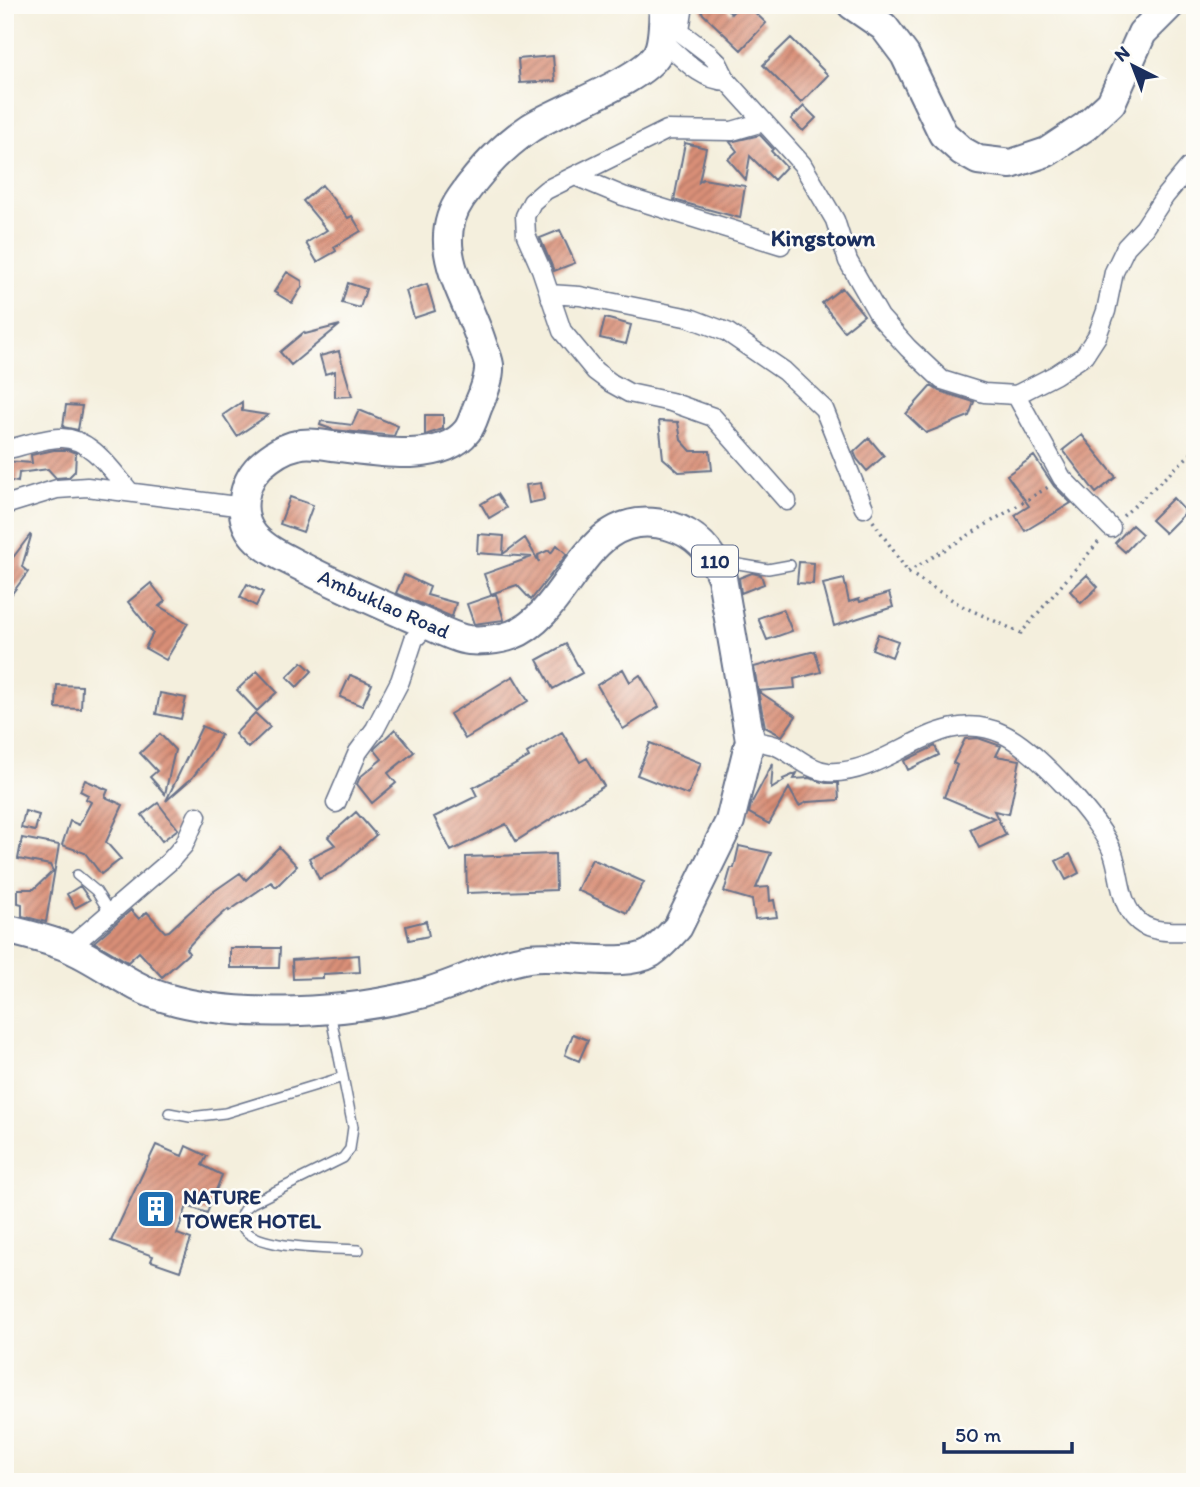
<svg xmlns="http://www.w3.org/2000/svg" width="1200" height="1487" viewBox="0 0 1200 1487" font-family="Itim,sans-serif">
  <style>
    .building { fill: url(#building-hatch) }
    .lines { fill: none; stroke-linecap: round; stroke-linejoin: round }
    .lane-casing { stroke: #67728a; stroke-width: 12 }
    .street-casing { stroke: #67728a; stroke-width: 21 }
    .primary-casing { stroke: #67728a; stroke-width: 32 }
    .path { stroke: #67728a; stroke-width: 3.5; stroke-dasharray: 2 5; stroke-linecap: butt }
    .lane { stroke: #fff; stroke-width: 9 }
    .street { stroke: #fff; stroke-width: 18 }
    .primary { stroke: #fff; stroke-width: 28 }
    .labels { text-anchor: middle; stroke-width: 5; stroke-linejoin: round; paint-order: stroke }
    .shield { fill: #fdfcf7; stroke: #5f6c8c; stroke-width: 2 }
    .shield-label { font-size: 19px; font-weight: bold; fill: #1b2f5e }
    .street-label { font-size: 21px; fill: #1b2f5e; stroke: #fdfcf7 }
    .poi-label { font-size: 21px; font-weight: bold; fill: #1b2f5e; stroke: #fdfcf7; text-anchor: start }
    .neighbourhood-label { font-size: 23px; font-weight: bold; fill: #1b2f5e; stroke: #fdfcf7 }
  </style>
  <defs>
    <pattern id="building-hatch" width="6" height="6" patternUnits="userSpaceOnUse" patternTransform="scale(1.75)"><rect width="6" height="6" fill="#d98f77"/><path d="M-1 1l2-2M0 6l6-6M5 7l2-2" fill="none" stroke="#af7565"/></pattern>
  </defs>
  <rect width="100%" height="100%" fill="#fdfcf7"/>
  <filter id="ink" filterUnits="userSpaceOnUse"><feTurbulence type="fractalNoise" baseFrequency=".0143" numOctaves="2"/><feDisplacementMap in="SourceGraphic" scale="14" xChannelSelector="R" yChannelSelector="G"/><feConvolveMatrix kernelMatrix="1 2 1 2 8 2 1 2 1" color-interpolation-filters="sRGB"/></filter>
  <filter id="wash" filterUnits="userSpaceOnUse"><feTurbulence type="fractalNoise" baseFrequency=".00686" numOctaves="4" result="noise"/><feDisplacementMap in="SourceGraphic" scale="28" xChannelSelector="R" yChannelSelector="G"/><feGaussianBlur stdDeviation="1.57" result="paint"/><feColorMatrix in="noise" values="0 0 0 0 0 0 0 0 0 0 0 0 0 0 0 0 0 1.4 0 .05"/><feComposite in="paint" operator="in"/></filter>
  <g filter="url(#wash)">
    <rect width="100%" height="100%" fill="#f4efdd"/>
    <g id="blocks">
      <path class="building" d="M699,5H724L731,14L739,5H747L766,23L741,50L703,14Z
        M791,38L828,75L801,103L763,65Z
        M553,56L555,81L520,83L518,59Z
        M804,106L816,118L803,131L791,119Z
        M760,135L773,149L771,151L786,167L774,180L750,156L746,180L728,159L737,151L730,142Z
        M685,143L706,148L699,182L703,179L745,186L740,218L674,200Z
        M322,185L348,218L352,216L361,231L334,247L336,251L317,262L306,243L327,230L303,201Z
        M560,230L575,263L554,271L540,238Z
        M287,272L302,281V287L292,303L274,292Z
        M348,283L366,289L360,308L342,303Z
        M427,284L435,311L414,318L406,291Z
        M842,288L864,315L844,331L822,303Z
        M605,318L631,325L626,344L600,338Z
        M340,325L291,365L280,352L304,332L305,334Z
        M339,351V352L352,396L335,397V371L325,374L320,356Z
        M931,386L939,391L974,402L969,416L926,433L906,414Z
        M242,402V411L268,415L237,436L223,415Z
        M66,405L82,406L78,430L63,427Z
        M359,410L398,426L394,436L334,430L320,425L321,421L352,425Z
        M425,415H443V429L425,435Z
        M659,421L678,422L681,440L691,451H710L712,470L679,472L663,458Z
        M1082,435L1116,477L1096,493L1063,450Z
        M869,438L884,456L867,471L857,459L854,452Z
        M54,450H68L76,453L75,471L69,477L56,478L48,469L19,473L18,482L5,480V461L32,463L31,455Z
        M1034,456L1054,486L1071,503L1025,531L1015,515L1029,506L1007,475Z
        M541,483L544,500L529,503L526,485Z
        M497,494L506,508L489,518L481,504Z
        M290,497L313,505L303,532L280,524Z
        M1173,498L1186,512L1165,533L1151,520Z
        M1132,525L1142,534L1125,552L1115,543Z
        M478,534L504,536L503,554L525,538L539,562L538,555L549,550L551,553L557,545L567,554L531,600L517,585L491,594L484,574L532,557L477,553Z
        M30,535L31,536L22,567L28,572L5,603V568Z
        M799,562L814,563L813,584L797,583Z
        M752,573L761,575L764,584L741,593L739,578Z
        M404,575L430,587L427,595L456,603L452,617L396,593Z
        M1087,575L1098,587L1081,603L1070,591Z
        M844,579L849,602L859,599L860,602L889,593L893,607L834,626L823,584Z
        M151,583L165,601L159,606L188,623L166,660L145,648L153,633L128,602Z
        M247,584L263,592L256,606L240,597Z
        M496,594L504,620L474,624L467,604Z
        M783,609L792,631L767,640L758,618Z
        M878,634L898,641L892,657L872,649Z
        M566,644L582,673L553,689L537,660Z
        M815,651L821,672L794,679L795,688L758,691L754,667Z
        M302,662L312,671L297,687L287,677Z
        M623,669L630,682L640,675L659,707L623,729L597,685Z
        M257,671L277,692L257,711L237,690Z
        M350,675L372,684L362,706L340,697Z
        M513,676L528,701L465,739L450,714Z
        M57,685L82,686L81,709L56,708Z
        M758,691L796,716L782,736L765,727Z
        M160,693L186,698L181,719L156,714Z
        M255,713L270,727L248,748L235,734Z
        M202,726L221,735L214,749L192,778L166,801Z
        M395,729L414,752L388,773L396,783L372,803L357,784L360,777L382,759L374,749Z
        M562,732L580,762L587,758L604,786L516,841L506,824L451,851L434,817L477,796L473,788L529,757L527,753Z
        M160,734L175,750L165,794L150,777L157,771L140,753Z
        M978,738L1001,746L996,756L1020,760L1009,814L994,811L1006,835L979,848L970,829L994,818L944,797L957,765L953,763L965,739Z
        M650,743L701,763L688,795L637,775Z
        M935,746L939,755L908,770L904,761Z
        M773,763L771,789L784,781L783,779L797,773L794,779L809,778L826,783H838L839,800L807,802L799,806L789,788L769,824L749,813L751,804Z
        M85,780L108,790L105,797L123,805L106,842L121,859L101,874L85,853L62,845L70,821L79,825L91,802L86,799L88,795L80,791Z
        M158,803L178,829L162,841L142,815Z
        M25,811L39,815L35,831L21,828Z
        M356,812L376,835L337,870L319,879L309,858L335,845L328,837Z
        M22,838L59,845L46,922L22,916V904L18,903V889H34L53,871L50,865L18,859Z
        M739,846L771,853L756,888L769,887L770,901L774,900L777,917L755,919L752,900L724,892L731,868H734Z
        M279,847L297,866L276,887L271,882L229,911L228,909L197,937L186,949L189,953L162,977L139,952L128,962L94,942L131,910L139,919L147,912L165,932L169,931L207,896L240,873L246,880Z
        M555,854L556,890L467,893L466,857Z
        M1070,854L1079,873L1066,880L1056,861Z
        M592,859L644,882L627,913L577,890Z
        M80,886L90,900L75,908L67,894Z
        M426,921L429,936L409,940L406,926Z
        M230,948H280L279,968H230Z
        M359,955L360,972L323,974V978L293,979L292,960Z
        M573,1034L588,1040L579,1061L565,1055Z
        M156,1145L182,1156L186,1146L207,1156L202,1165L222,1175L207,1213L187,1206L177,1234L191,1239L180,1271L151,1261L153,1256L111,1241Z"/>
    </g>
  </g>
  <g filter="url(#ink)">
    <use href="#blocks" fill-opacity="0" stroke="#67728a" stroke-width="2"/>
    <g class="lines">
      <defs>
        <path id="lane" d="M721,561L768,569L790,565
          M77,875L96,891L110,913
          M330,1012L353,1127L350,1149L343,1158L252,1203C245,1208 240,1212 241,1221C242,1251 337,1248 359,1250
          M169,1113L190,1117L225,1113L343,1077"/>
        <path id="street" d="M663,19L709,54L718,63L727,81L802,164L835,220L848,261L880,317L908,348L942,380L984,393L1016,395L1055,375L1084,356L1097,336L1106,311L1114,272L1126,247L1144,228L1165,196L1189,167L1195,165
          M680,31L684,5
          M660,38C680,55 700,81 727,81
          M763,122L732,131L667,130L546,190L532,202L525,216L526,235L541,269L562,331L595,371L611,383L629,393L671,402L713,417L787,501
          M575,176L623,196L781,245
          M549,294L580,296L690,318L727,332L784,371L824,409L864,508
          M1016,395L1062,478L1111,528
          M5,450C22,446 41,439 59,438C90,436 112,471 130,492
          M5,505L57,489L87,487L244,507
          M750,740C758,742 768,743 776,746C793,753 808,770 828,772C889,776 938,703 1003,734C1035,749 1101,820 1113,853C1121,875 1119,906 1139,922C1153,934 1177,931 1195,931
          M336,803L358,752L375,729L400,681L414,639L429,624
          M69,948L169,862L184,845L197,816"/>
        <path id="primary" d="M852,5L884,27L905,55L943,134L962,151L978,160L1011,164L1047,152L1086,126L1111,103L1142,33L1170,5
          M5,929C26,934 47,939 67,947C101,961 130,988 166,998C240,1020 349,1013 424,993C460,983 492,964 529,958C562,953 624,969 651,953C661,946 669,937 678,927L730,821L750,740L722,578C712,552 697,534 670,526C583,501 573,612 512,635C500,640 475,642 463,639C448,635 432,626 417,620C380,604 344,588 308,570C290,560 268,552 254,536C237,516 242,484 260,466C271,456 282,448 297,445C307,442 320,444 332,446C370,450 439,466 467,431C472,425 475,413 478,406C483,395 490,376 489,365C488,358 484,350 482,344C468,297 427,247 461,198C479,172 503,146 530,128C559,109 643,80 657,54C664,42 663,19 664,5"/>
      </defs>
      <use href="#lane" class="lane-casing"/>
      <use href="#street" class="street-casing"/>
      <use href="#primary" class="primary-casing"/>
      <path class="path" d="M1123,516L1195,450
        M873,521L908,572L962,606L1021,633L1101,539
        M908,572L1050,486"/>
      <use href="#lane" class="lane"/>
      <use href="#street" class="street"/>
      <use href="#primary" class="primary"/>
    </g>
  </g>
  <defs>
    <symbol id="building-square" viewBox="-11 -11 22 22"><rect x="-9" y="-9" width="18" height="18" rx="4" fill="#1f6fb2" stroke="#fdfcf7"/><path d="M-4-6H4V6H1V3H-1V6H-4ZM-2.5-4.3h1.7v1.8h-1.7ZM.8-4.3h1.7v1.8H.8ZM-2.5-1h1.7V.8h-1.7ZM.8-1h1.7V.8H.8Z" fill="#fff"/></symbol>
  </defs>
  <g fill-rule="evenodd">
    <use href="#building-square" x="134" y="1187" width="44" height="44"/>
  </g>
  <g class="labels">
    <rect class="shield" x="692" y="545.5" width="46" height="31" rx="5"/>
    <g class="shield-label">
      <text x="715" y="568">110</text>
    </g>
    <g class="street-label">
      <text transform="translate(384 604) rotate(24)" y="7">Ambuklao Road</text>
    </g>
    <g class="poi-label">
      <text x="183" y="1204">NATURE<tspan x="183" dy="24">TOWER HOTEL</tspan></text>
    </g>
    <g class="neighbourhood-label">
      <text x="823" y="246">Kingstown</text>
    </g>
  </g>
  <rect width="1200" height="1487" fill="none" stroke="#fdfcf7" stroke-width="28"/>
  <g transform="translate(1133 66) rotate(318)" stroke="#fdfcf7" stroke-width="5" paint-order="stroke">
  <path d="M0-5L12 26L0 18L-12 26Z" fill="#1b2f5e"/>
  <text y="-10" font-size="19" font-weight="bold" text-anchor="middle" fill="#1b2f5e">N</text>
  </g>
  <path d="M944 1442v10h128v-10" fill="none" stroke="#1b2f5e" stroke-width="3.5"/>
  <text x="955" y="1442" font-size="21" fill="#1b2f5e" stroke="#fdfcf7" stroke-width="5" paint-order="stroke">50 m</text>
</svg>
